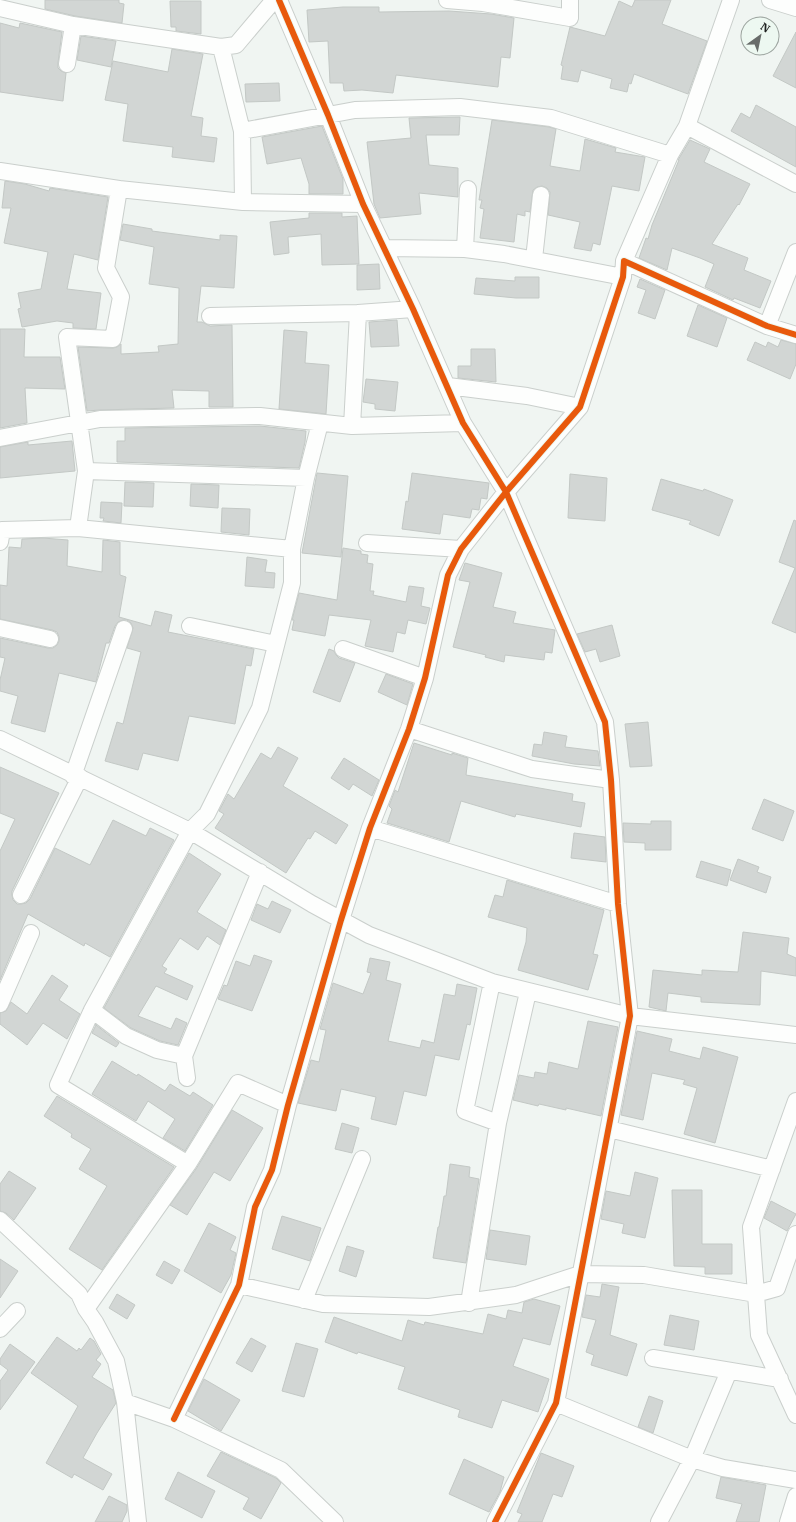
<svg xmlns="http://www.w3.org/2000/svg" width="796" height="1522" viewBox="0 0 796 1522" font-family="'IBM Plex Serif',serif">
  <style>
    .building { fill: #d2d6d4; stroke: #c3c8c5 }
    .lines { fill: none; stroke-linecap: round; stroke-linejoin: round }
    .street-casing { stroke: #cacfcc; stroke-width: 18 }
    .street { stroke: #fdfefd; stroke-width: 16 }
    .cycleway-casing { stroke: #edf8f1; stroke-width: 8 }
    .cycleway { stroke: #e8590c; stroke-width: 6 }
  </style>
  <rect width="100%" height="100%" fill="#f0f5f2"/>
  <path class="building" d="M45,0H119V3L124,4L122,23L75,16L45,9Z
    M635,0H671L662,24L707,41L688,94L634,74L631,84L629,83L627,92L610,88L612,79L581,70L578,82L561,79L563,66L561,65L570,27L605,36L619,1L632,7Z
    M170,1H201V34L176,31V27H171Z
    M343,7H379V12L449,11L491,14L514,18L510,58L501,57L498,87L396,75L393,93L362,90L344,91L343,83H330L328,41L309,42L307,10Z
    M0,23L19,28L20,23L62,32L58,63V68L61,71L66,73L63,101L0,92Z
    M796,32V88L773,76Z
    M81,36L116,41L111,67L77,60Z
    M172,49L203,54L191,116L203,118L201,136L217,138L214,162L172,157L173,147L123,141L128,104L105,100L113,61L168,72Z
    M279,83L280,101L246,102L245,84Z
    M756,105L796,127V167L731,131L741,113L750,118Z
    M460,117L459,135H426L429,165L458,168V197L419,193L421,214L380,218L374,204L367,142L411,138L409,118Z
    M492,120L549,127L556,129L550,166L580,171L585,139L616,148L615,152L645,157L639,191L612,186L600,245L593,243L591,251L574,248L580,222L548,215L550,192L547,188L542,186L537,187L533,190L530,212L525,211V216L517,214L514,242L480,238L484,209L480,208L482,200H479Z
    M322,126L343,179V194H309V184L301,158L267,164L262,137Z
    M690,140L710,149L704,162L750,184L739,205L738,204L712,244L748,258L744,270L771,281L760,308L734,298L733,300L705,287L714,264L700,258L672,248L667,270L639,258L646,238L648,239L652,225L679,160H678Z
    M5,181L25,184L49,191L50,188L108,197L98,260L74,254L67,289L101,293L96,329L73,328V323L57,321L22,327L18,309L21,308L18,293L41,289L48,252L4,243L11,208H2Z
    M309,213H342V217L357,216L359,264L322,265L321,234L288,237L289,253L274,255L270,222L309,218Z
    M123,224L152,229V231L220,240V235L237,236L234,288L201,286L197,322H202L210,326L232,325L233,407H209V391L172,390L174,408L100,410L87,411L78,347L113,348L117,347L121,344V354L159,352L158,346L178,344L179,288L149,284L154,247L120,240Z
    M379,264L380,289L357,290V265Z
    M515,277H539V298H516L474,294L476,278L515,281Z
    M640,279L665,290L655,319L638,313L646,290L637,287Z
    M698,305L727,318L717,347L687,336Z
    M397,320L399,346L371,347L369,322Z
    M0,329H25L24,357H60L65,389L25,388L27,423L0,428Z
    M284,330L307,332L305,363L329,365L326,414L279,409Z
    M781,340L796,344V364L790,379L747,360L755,342L766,347L768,342L778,347Z
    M471,349H495L496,382L458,378V366H471Z
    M366,379L398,382L395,411L375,409V404L363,402Z
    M260,426L306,431L305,442L299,468L117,462V441H125V428Z
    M72,441L75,471L0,478V447L28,442V445Z
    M317,473L348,476L341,557L302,553Z
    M412,473L489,483L487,499L481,498L479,510L472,509L470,518L443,514L440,534L402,529L406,501L408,502Z
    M570,474L607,478L605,521L568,518Z
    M661,479L703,491L704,489L733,500L719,536L689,524L691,521L652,510Z
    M125,482L154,483L153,507L124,506Z
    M191,484L219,485L218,508L190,506Z
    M101,502L122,503L121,523L103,521L104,518H100Z
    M222,508L250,509L249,535L221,532Z
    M794,520L796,521V633L772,623L795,568L779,562Z
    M43,538L68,540L67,566L102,572L103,540L120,542V575L126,577L119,617L151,626L155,611L172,615L168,632L254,649L251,666L246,665L235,724L189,716L178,761L143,753L138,770L105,761L117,722L123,724L141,652L127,648L133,628L131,623L127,620H123L118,622L115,626L109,643H106L96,682L59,673L45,732L11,723L18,696L0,691V680L5,658L0,657V638L48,648H53L57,645L59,641V637L57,632L52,630L0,619V585L7,586L9,547L21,548L22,539Z
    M343,548L361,551V554L368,555L367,563L373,564L370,591H374L373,595L406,602L409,586L424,588L421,606L430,608L426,624L408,620L405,634L397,632L393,652L365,646L371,620L329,615L325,636L292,630L294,620H292L299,593L337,600Z
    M247,557L267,560L265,572L275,573L274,588L245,586Z
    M465,563L502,573L493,607L516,612L513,623L555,630L552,653L545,652L544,660L505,655L504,662L485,657L486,655L453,647L470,582L459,580Z
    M612,625L620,656L600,662L596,649L585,652L577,634Z
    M329,649L334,651L336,655L339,658L355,663L340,702L313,692Z
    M386,674L413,684L407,705L378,692Z
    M648,722L652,766L630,767L625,724Z
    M544,732L567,736L565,747L598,751L600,766L574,764L532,756L534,744L542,745Z
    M414,743L452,755V753L468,758L466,775L573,794L572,801L585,803L581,827L516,814L515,817L461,801L449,842L387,823L392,809L389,806L395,790L398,792Z
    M278,747L298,758L283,786L348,825L336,844L315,831L310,839L308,838L286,873L215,828L224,814L219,811L228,794L234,799L261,753L271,759Z
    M344,758L379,780L372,796L353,784L349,790L331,778Z
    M0,767L59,793L12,891V895L13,900L17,904H21L26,903L30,899L55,848L90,865L113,820L146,836L150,828L174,840L110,957L85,943L84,946L28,914L0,980V851L15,819L0,813Z
    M764,799L794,811L783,841L752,829Z
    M651,821H671V850H645V843L624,842L623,823L651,824Z
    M574,833L605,837L606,862L571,858Z
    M189,853L221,874L197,912L226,930L220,945L207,936L198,950L180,938L162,966L167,969L164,973L193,986L187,1000L156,986L138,1016L171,1029L176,1018L187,1023L178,1045L160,1041L131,1028L104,1008Z
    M738,859L759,867L757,872L771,877L766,893L730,880Z
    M701,861L731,870L727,886L696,877Z
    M507,880L604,910L593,954L598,955L588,990L518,970L526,942L527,928L488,917L495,895L503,897Z
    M272,901L291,910L280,933L251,920L257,904L268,909Z
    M743,932L789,938L787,954L796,958V976L761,971L760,1005L701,1002V997L668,993L666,1011L649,1007L653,970L702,975V970L738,972Z
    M254,955L272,961L252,1011L218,999L224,985L227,986L236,961L250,966Z
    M370,958L390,962L386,980L401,984L388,1041L420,1048L422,1040L434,1043L444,994L455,996L457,984L477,988L470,1025L467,1024L459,1060L435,1055L426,1096L404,1091L396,1125L371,1119L376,1097L341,1089L336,1111L298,1103L311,1060L319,1062L326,1030L320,1029L333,983L363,994L371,973L367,972Z
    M52,975L68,986L59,1000L80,1014L67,1039L43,1023L27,1045L0,1024V1013L6,1011L11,1002L27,1014Z
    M588,1021L618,1027L601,1116L566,1108V1110L539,1104L538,1106L513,1100L519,1075L534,1078L535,1072L547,1074L549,1062L578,1069Z
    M96,1025L119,1043L116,1047L92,1033Z
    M637,1031L672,1039L669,1051L700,1059L703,1047L738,1057L715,1143L684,1134L697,1088L683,1084L685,1080L652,1073L643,1120L621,1115Z
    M112,1061L137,1076L138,1074L165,1091L170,1084L190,1096L193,1092L213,1105L185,1151L163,1138L175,1119L148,1101L136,1121L92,1094Z
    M57,1096L174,1167L102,1270L69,1249L107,1186L79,1169L91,1149L71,1137L72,1134L44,1116Z
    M232,1110L263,1128L230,1181L214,1172L187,1215L170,1205L196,1169Z
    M342,1123L359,1128L352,1153L335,1149Z
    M450,1164L470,1167L469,1177L479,1179L466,1263L433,1258L438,1227H439L444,1196H446Z
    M9,1171L36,1188L14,1220L6,1213L0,1211V1184Z
    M635,1172L658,1178L645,1238L622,1233L624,1224L601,1219L606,1191L630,1196Z
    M672,1190H702V1244H732V1274H705V1267L674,1266Z
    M771,1201L796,1214L787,1231L764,1218Z
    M282,1216L321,1228L310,1261L272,1249Z
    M209,1223L236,1237L230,1250L236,1253L231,1275L221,1293L184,1271Z
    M490,1230L530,1236L526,1265L486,1259Z
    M347,1246L364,1251L356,1277L339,1271Z
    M0,1259L18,1271L0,1298Z
    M164,1261L180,1270L172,1284L156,1275Z
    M602,1284L619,1287L610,1335L637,1344L627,1376L591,1365L594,1355L586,1352L596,1320L582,1317L586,1295L600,1297Z
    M117,1294L135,1305L127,1319L109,1308Z
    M534,1299L560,1306L550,1345L523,1338L513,1366L549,1379L538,1412L502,1400L492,1428L458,1417L460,1410L398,1389L405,1367L358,1352L357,1354L325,1342L334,1317L402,1341L408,1320L424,1325L425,1322L483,1334L488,1314L506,1319L508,1310L522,1313L524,1302Z
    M670,1315L699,1321L694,1350L664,1345Z
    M57,1337L77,1351L79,1348L81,1350L90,1338L94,1341L101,1354L96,1360L101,1364L92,1377L113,1390L116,1403L97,1433L83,1458L112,1474L103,1490L74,1474L72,1478L46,1463L78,1406L31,1373Z
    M251,1338L266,1346L252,1372L236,1363Z
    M296,1343L318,1349L304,1397L282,1391Z
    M10,1344L35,1362L0,1410V1381L8,1370L0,1364V1359Z
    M204,1379L240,1400L221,1431L188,1411Z
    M649,1396L663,1401L653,1433L638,1427Z
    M221,1452L276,1478L281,1483L261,1519L243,1509L249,1498L207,1476Z
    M541,1453L574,1466L562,1497L553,1494L542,1522H518L522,1514L517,1512Z
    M464,1459L504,1477L500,1492L489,1512L449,1494Z
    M178,1472L215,1491L202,1518L165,1499Z
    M721,1477L766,1485L759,1522H736L742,1504L716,1498Z
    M109,1496L127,1505V1511L122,1522H95Z"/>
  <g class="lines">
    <defs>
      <path id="street" d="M279,0L328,115L363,204L413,309L463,423L506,492L605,722L611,780L618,904L630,1016L556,1403L495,1522
        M447,0L483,3L570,18V0
        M770,0L796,8
        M0,8L73,25
        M67,64L73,25L221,47
        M687,126L796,184
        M242,131L355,110L460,107L551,118L670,155
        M0,171L119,189L243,202L363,204
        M243,202L242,131L221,47L236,45L274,0
        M384,248L465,249L504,254L623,277
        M465,249L468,189
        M534,259L541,195
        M624,261L670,155L687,126L731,0
        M210,316L358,313
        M767,326L796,252
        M448,386L527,396L580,407
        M352,426L358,313L413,309
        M0,438L100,419L260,416L352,426L463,423
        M86,471L67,337L113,339L121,297L106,268L119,189
        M78,528L86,471L306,478
        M0,542L2,530L78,528L292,549
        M367,543L461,549
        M190,626L276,644
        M0,628L50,639
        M343,649L425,678
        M409,729L532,769L611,780
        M0,739L190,831L312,904L369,935L492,982L630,1016L796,1035
        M73,776L124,629
        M370,828L618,904
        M21,895L80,777
        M492,982L465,1111L498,1123
        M0,1004L31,933
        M92,1010L126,1036L157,1050L184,1056
        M187,1078L184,1056L260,872
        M796,1101L751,1227L759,1335L796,1415
        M609,1129L772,1169
        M188,1164L58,1085L92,1010L190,831L207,814L260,708L292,583V549L306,478L320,423
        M0,1220L79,1294L86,1309L95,1322L116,1361L125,1402L138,1522
        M239,1285L323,1304L429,1307L516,1295L580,1274L644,1275L756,1294L777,1288L796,1234
        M304,1300L362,1159
        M469,1303L498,1123L528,992
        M86,1309L188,1164L238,1083L288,1105
        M0,1329L17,1311
        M653,1358L780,1379
        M125,1402L174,1419L281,1470L335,1522
        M556,1403L692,1459L723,1468L796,1480
        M174,1419L239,1285L255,1207L272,1170L288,1105L341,920L370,828L409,729L425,678L448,575L461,549L506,492L580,407L623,277L624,261L767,326L796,335
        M659,1522L692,1459L729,1371
        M788,1522L796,1496"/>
    </defs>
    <use href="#street" class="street-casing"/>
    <use href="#street" class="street"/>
    <defs>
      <path id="cycleway" d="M279,0L328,115L363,204L413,309L463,423L506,492L605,722L611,780L618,904L630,1016L556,1403L495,1522
        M174,1419L239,1285L255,1207L272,1170L288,1105L341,920L370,828L409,729L425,678L448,575L461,549L506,492L580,407L623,277L624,261L767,326L796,335"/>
    </defs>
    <use href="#cycleway" class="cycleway-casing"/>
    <use href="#cycleway" class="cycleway"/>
  </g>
  <g transform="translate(760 36) rotate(33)"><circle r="19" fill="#edf8f1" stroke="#9ba39e"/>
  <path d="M0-3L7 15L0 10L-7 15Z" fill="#686c6a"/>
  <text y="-6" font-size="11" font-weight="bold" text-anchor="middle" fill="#1f2321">N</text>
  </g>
</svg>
